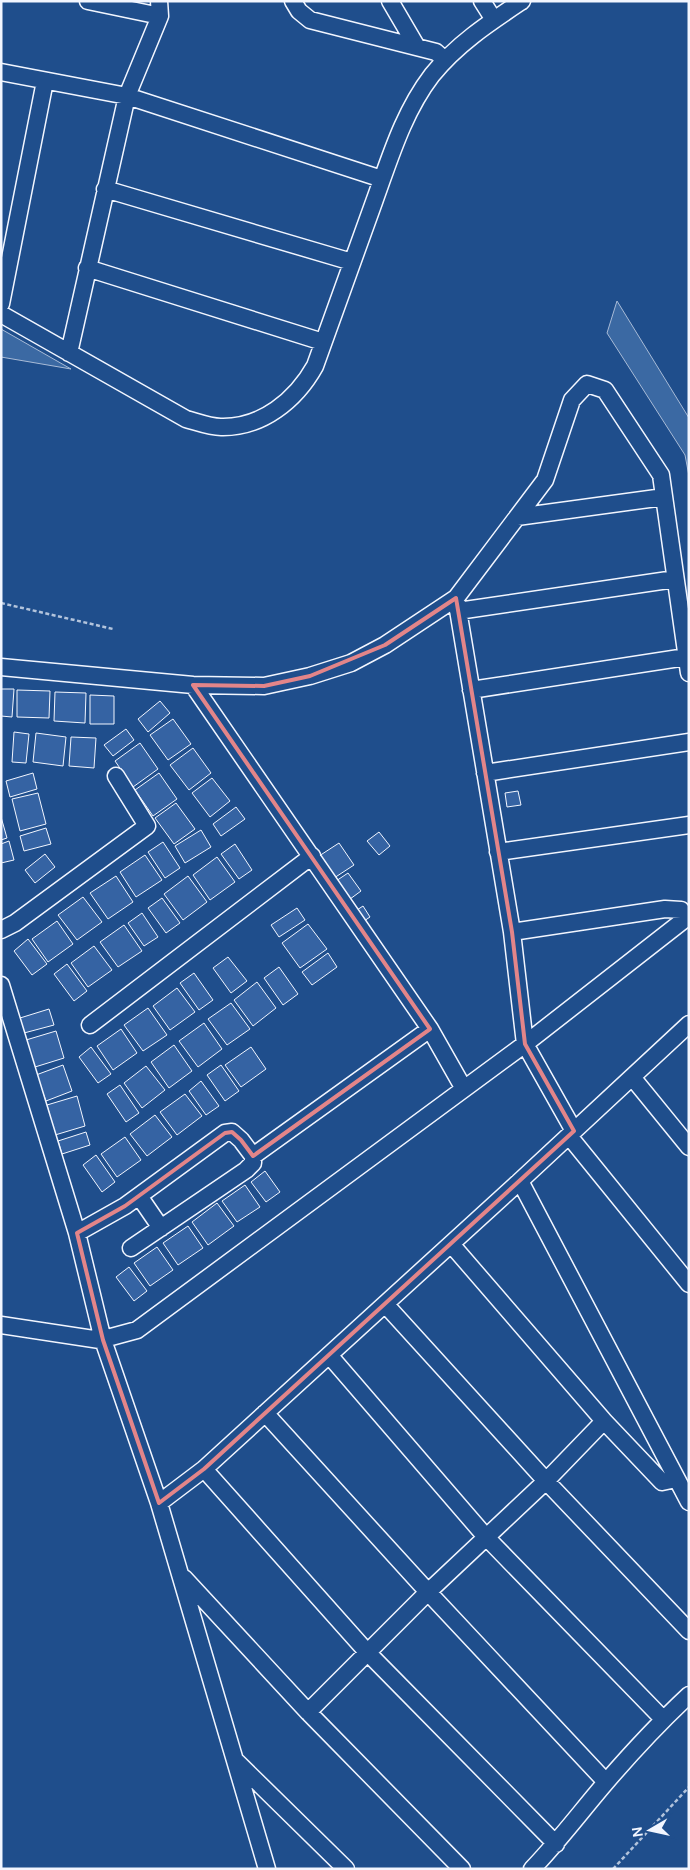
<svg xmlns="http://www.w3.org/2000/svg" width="690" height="1870" viewBox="0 0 690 1870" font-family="'DM Sans',sans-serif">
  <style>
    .water { fill: #3b69a3; stroke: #a8bbd7 }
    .building { fill: #3563a3; stroke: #f2f6ff }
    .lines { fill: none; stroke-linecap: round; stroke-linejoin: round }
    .minor-casing { stroke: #f2f6ff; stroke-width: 19 }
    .path { stroke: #b3c4dc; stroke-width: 2.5; stroke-dasharray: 4 2.5; stroke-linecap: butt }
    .minor { stroke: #1f4e8c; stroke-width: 16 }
    .marked { fill: none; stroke: #e38589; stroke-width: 4; stroke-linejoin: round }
  </style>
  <rect width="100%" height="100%" fill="#1f4e8c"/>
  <path class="water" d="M617,301L689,418V476L685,455L607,333Z
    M1,329L71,369L1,357Z"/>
  <path class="building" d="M1,689H14L12,717L1,716Z
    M17,690L50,691L49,718L17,717Z
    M55,692L86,693L85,723L54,721Z
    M90,695L114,696V724H90Z
    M160,701L170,713L148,732L138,719Z
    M173,719L191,744L168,760L150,735Z
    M126,729L134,740L113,756L104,745Z
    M14,732L29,734L26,763L12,762Z
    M36,733L66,737L63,766L33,762Z
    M71,737L96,738L94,768L69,766Z
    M140,743L158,769L133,787L115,761Z
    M193,748L211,773L189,790L170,765Z
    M33,773L37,789L10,797L6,781Z
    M159,773L177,799L153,816L135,790Z
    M212,778L230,801L210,817L192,793Z
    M518,791L521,805L507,807L505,793Z
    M38,793L46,824L20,831L12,799Z
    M176,803L195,829L174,844L155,818Z
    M236,807L245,819L221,836L213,824Z
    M1,817L7,838L1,840Z
    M46,828L51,844L24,851L20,836Z
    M201,830L211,847L185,863L175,846Z
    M379,832L390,846L379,855L367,841Z
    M9,841L14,860L1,863V844Z
    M163,842L180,868L165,878L148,852Z
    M339,843L354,865L331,880L316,858Z
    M235,844L252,870L239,879L221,854Z
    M45,854L55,867L35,883L25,870Z
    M145,855L162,880L136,897L120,872Z
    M217,857L235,882L210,900L193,875Z
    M348,873L361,891L346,902L333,883Z
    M116,876L133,902L108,919L90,893Z
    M188,876L207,902L183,920L164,894Z
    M83,897L102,922L77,940L58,915Z
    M162,898L180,923L166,933L148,908Z
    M363,906L370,917L361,923L354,912Z
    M297,908L305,920L279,937L271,925Z
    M142,913L158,937L144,946L128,923Z
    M57,921L73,944L48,962L32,939Z
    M308,924L327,949L300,968L282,943Z
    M124,925L142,951L118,967L100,942Z
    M28,939L47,964L32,975L14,951Z
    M94,946L112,970L88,987L71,963Z
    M328,953L337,967L312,985L302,972Z
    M228,957L247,981L231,993L213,968Z
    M67,964L87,991L74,1001L54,974Z
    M279,967L298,994L283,1005L264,978Z
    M194,973L213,1000L199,1010L180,983Z
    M257,982L276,1008L253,1026L234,1000Z
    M177,988L195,1012L170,1030L153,1006Z
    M231,1003L250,1029L227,1045L208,1019Z
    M148,1008L167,1035L143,1051L124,1025Z
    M49,1009L54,1025L24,1033L20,1018Z
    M204,1023L222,1049L198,1067L179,1041Z
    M121,1029L137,1053L113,1070L97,1046Z
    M56,1031L64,1058L35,1067L26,1040Z
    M174,1045L192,1071L169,1088L151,1062Z
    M91,1047L111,1074L98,1083L79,1057Z
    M251,1047L266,1069L241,1087L225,1065Z
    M63,1065L72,1091L46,1101L36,1075Z
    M221,1065L239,1091L225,1101L207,1075Z
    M146,1066L165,1090L142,1108L124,1083Z
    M201,1081L219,1106L206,1115L189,1091Z
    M120,1085L139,1113L126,1122L107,1094Z
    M185,1094L202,1116L177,1135L160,1112Z
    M77,1096L85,1126L55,1135L47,1105Z
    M155,1115L172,1137L147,1156L130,1134Z
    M86,1132L90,1145L62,1154L58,1141Z
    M125,1137L141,1160L117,1177L101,1154Z
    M96,1155L115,1182L102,1192L83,1165Z
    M265,1171L280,1192L266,1202L251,1182Z
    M245,1185L260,1207L237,1222L222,1201Z
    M217,1203L234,1226L208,1245L192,1222Z
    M188,1226L203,1248L178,1265L163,1243Z
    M157,1247L173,1270L150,1286L134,1263Z
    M129,1267L147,1291L134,1301L116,1277Z"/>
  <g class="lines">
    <defs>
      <path id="minor" d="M88,1L160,16
        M159,1L160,16L127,96L382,179
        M293,1L299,11L310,20L436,52L445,60
        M390,1L417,47
        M482,1L494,20
        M1,72L127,96L69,353
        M105,189L352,262
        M87,268L323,342
        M1,304L45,81
        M1,314L186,419C197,422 210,427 221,427C262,428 296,400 315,366C335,311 354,257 374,202C390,158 403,113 432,75C457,44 489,23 522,1
        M517,517L664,497
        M456,598L512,932L525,1044L574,1131
        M458,611L675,579
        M1,667L193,685L264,686L310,676L351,663L385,645L456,598L545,480L572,400L587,384L605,390L661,475L689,673
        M193,685L430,1029L464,1089
        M471,690L686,657
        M485,773L689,742
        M498,852L689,825
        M1,930L15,923L147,826L116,776
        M512,932L665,909L681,910L686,918
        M1,985L77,1233L103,1340L159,1503L267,1869
        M90,1025L312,856
        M632,1077L689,1147
        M569,1136L689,1284
        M253,1156L430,1029
        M520,1181L689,1502
        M139,1196L161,1228
        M77,1233L125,1206L225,1133L232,1132L241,1140L253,1156V1163L246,1170L131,1248
        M451,1244L604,1421
        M385,1304L546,1481L689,1631
        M1,1325L100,1340L137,1330L525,1044L689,916
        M329,1355L486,1537L663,1719
        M265,1413L428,1592L606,1782
        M204,1469L367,1652L556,1844
        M159,1503L204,1469L520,1181L689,1024
        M184,1578L308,1712L462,1869
        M308,1712L428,1592L546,1481L604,1421L662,1482L676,1479
        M237,1762L346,1869
        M532,1869C559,1841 582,1810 607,1781C633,1751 660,1722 689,1695"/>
    </defs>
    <use href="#minor" class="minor-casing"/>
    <path class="path" d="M1,603L113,629
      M613,1869L689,1787"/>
    <use href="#minor" class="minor"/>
  </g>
  <path class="marked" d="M456,598L512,932L525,1044L574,1131L204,1469L159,1503L103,1340L77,1233L125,1206L225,1133L232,1132L241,1140L253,1156L430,1029L193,685L264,686L310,676L385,645Z"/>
  <rect width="690" height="1870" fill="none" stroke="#f2f6ff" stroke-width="5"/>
  <g transform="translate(650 1830) rotate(261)" stroke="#1f4e8c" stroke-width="4" paint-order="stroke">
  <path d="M0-4L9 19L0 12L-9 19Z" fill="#f2f6ff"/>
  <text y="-8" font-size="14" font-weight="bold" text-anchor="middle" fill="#f2f6ff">N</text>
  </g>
</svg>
